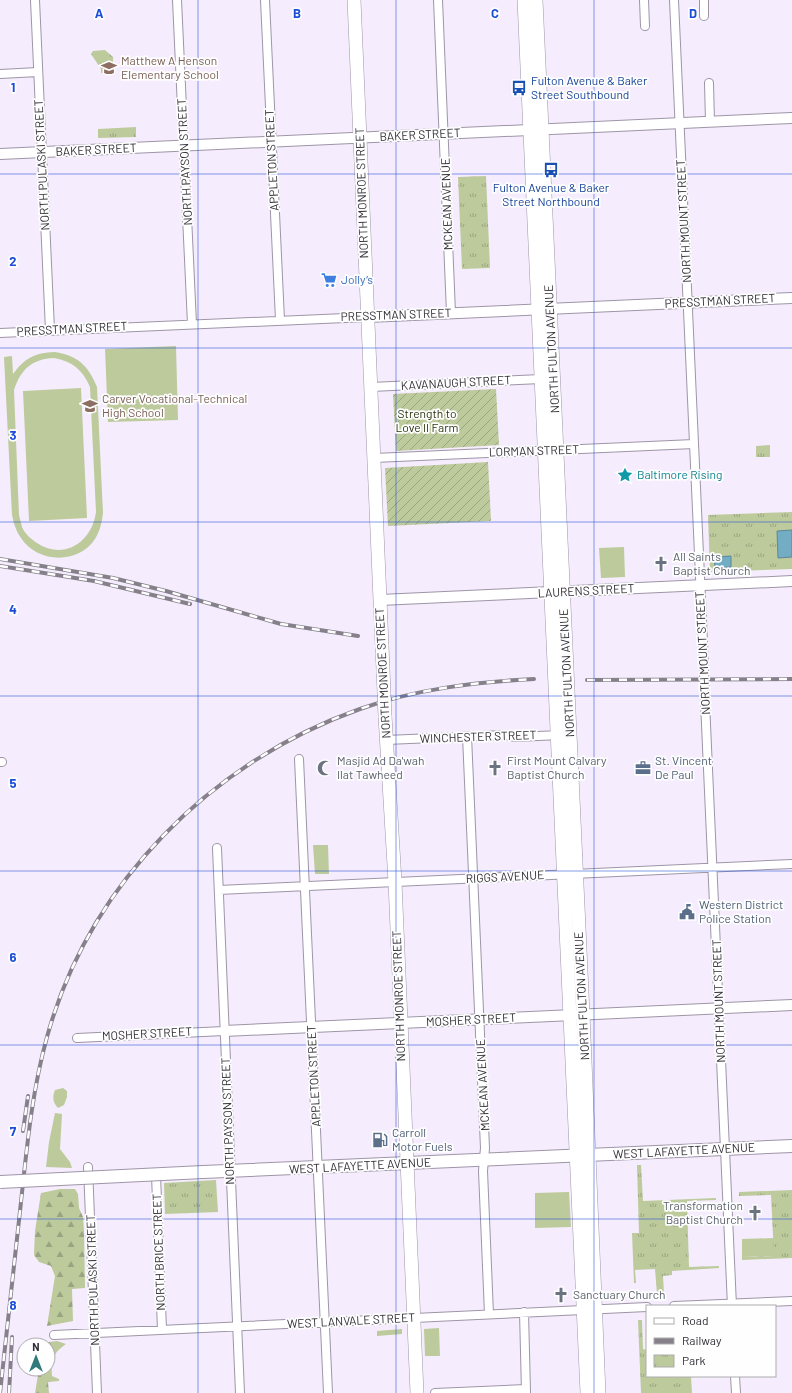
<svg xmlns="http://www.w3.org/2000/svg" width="792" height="1393" viewBox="0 0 792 1393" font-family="Barlow,sans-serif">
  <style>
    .grass { fill: #bdca9c; fill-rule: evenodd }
    .forest { fill: url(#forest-firs) }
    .park { fill: url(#park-tufts) }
    .garden { fill: url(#garden-furrows) }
    .water { fill: #72adc4; stroke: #5e8799 }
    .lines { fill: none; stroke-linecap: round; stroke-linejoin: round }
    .minor-casing { stroke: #9e95a7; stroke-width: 10 }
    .tertiary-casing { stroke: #9e95a7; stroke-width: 12 }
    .secondary-casing { stroke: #9e95a7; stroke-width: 14 }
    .primary-casing { stroke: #9e95a7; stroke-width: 14 }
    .minor { stroke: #fff; stroke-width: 8 }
    .tertiary { stroke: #fff; stroke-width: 10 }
    .secondary { stroke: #fff; stroke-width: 12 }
    .primary { stroke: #fff; stroke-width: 13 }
    .rail-casing { stroke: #86808b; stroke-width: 4 }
    .rail { stroke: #fefefe; stroke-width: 2.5; stroke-dasharray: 8; stroke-linecap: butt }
    .minor-bridge-casing { stroke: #9e95a7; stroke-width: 10; stroke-linecap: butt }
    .secondary-bridge-casing { stroke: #9e95a7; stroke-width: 14; stroke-linecap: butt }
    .primary-bridge-casing { stroke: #9e95a7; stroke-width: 14; stroke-linecap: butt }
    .minor-bridge { stroke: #fff; stroke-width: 8 }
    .secondary-bridge { stroke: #fff; stroke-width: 12 }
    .primary-bridge { stroke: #fff; stroke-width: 13 }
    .grid { fill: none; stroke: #1d4ed8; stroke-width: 1; stroke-opacity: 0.55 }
    .labels { text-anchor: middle; stroke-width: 3.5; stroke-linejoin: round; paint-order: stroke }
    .education-label { font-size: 12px; fill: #785e54; stroke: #fefefe; text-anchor: start }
    .transit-label { font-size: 12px; fill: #164399; stroke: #fefefe; text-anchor: start }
    .street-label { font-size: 12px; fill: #312e35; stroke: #fefefe }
    .shop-label { font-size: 12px; fill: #366cbe; stroke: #fefefe; text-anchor: start }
    .park-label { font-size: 12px; fill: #2d350f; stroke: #fefefe }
    .culture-label { font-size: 12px; fill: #0d838f; stroke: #fefefe; text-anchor: start }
    .worship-label { font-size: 12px; fill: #5b616d; stroke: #fefefe; text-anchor: start }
    .service-label { font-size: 12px; fill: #4e5e75; stroke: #fefefe; text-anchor: start }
    .grid-label { font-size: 13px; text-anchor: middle; font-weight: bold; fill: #1d4ed8; stroke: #fefefe; stroke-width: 3.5; stroke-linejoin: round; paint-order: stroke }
  </style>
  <defs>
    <pattern id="forest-firs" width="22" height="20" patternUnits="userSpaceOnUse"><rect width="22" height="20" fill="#bdca9c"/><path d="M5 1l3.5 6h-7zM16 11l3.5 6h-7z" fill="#9aa480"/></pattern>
    <pattern id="park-tufts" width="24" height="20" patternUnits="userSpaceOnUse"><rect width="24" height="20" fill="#bdca9c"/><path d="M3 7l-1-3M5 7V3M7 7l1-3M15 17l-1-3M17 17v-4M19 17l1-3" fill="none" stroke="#9aa480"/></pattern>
    <pattern id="garden-furrows" width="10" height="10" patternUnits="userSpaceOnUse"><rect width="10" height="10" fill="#bdca9c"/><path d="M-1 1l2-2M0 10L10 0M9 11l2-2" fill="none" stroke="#9aa480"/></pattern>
  </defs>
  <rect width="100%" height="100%" fill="#f5edfd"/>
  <path class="grass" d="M176,346L178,420L108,422L105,349Z
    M55,352C78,356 88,365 97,387L103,513C102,522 100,531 95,539C78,565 37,563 21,538C16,531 14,524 12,515L4,357L12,356L13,374C25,358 34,353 55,352ZM54,358C72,361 83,370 90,387L96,512C92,542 64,561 37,543C31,539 25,534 22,527C21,523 20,519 19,515L14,390C21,369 32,359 54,358Z
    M81,388L87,518L29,521L23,391Z
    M624,547L625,577L601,578L599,548Z
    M313,845H328L329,874H315Z
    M63,1088L67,1091V1097L64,1105L58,1108C53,1102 52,1098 55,1090Z
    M55,1113L62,1114L60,1149L70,1162L72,1168L46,1167L49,1142Z
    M569,1192L571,1227L535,1228V1193Z
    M774,1238V1256L742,1257V1239Z
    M439,1328L440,1356H425L424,1329Z
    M402,1329V1334L377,1336V1331Z"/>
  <path class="forest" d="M60,1189H75L78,1194L79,1208L83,1217L84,1231L85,1288L72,1289L73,1321L47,1326L55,1276L51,1266L39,1262L34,1255L35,1231L41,1193Z
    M57,1341L66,1344C52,1354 51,1360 52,1376L59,1379V1381L48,1382L49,1393H35L39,1369H48V1345H44L49,1342Z"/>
  <path class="park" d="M105,50L113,57C114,65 109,66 109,72L101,73V69L91,54L93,51Z
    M136,127V137L98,138V129Z
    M486,176L490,268L462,269L458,177Z
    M770,445V457H756V446Z
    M792,512V569L710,572L708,515Z
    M637,1165H641L643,1201L716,1198V1200L687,1201L689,1267L719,1266V1268L672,1271V1275L663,1276L664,1294H657L655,1269L635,1270L636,1283H634L632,1233H639Z
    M216,1180L218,1212L165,1214L164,1183Z
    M792,1190V1258L742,1260V1257L774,1256L771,1195L739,1196V1192Z
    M638,1320H642L643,1349L647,1350V1376H691L692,1393H641Z"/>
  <path class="garden" d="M496,389L499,445L396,451L393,394Z
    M488,462L491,521L388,526L385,468Z"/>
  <path class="water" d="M792,530V557L778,558L777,531Z
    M731,556V567L715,568L714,557Z"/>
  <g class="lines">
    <defs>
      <path id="minor" d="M35,0L50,330
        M177,0L192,324
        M265,0L280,320
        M438,0L451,313
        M644,0L645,26
        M674,0L703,643
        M704,0V16
        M0,74L38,72
        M709,83L710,122
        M0,333L368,317
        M371,387L541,379
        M374,458L694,444
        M705,702L732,1306
        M467,736L485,1148L483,1171L489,1314
        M386,740L505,735L515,737L561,735
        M299,759L328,1393
        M0,762H2
        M217,848L240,1393
        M219,890L792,864
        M77,1038L224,1031
        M88,1167L97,1393
        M152,1175H156L162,1330
        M674,1306L792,1301
        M524,1312L526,1392
        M54,1335L647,1307
        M735,1376L736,1393
        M435,1393L526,1389"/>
      <path id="tertiary" d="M0,154L792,118
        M368,317L792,298
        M380,600L792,581
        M224,1031L792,1005"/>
      <path id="secondary" d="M203,1172L792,1146"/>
      <path id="primary" d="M354,0L382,646
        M524,0L587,1393
        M536,0L583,1014L599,1393
        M385,716L395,882L417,1393"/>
    </defs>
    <use href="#minor" class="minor-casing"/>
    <use href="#tertiary" class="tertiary-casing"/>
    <use href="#secondary" class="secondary-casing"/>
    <use href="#primary" class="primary-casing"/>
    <use href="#minor" class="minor"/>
    <use href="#tertiary" class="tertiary"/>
    <use href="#secondary" class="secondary"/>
    <use href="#primary" class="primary"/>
    <defs>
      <path id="rail" d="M0,559L113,578L166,591L281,624L358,636
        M0,566L94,581L190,604
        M587,680L792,679
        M23,1131L28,1096
        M0,1393C7,1329 14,1265 21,1202C27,1146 32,1091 47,1037C89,884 212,761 360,709C416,689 475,682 534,679
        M9,1393L12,1337"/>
    </defs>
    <use href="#rail" class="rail-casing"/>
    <use href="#rail" class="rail"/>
    <defs>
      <path id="minor-bridge" d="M703,643L705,702"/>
      <path id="secondary-bridge" d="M0,1182L203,1172"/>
      <path id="primary-bridge" d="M382,646L385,716"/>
    </defs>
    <use href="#minor-bridge" class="minor-bridge-casing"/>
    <use href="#secondary-bridge" class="secondary-bridge-casing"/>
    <use href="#primary-bridge" class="primary-bridge-casing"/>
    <use href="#minor-bridge" class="minor-bridge"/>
    <use href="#secondary-bridge" class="secondary-bridge"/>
    <use href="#primary-bridge" class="primary-bridge"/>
  </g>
  <path class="grid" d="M198,0V1393M396,0V1393M594,0V1393M0,174H792M0,348H792M0,522H792M0,696H792M0,871H792M0,1045H792M0,1219H792"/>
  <defs>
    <symbol id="school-bare" viewBox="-9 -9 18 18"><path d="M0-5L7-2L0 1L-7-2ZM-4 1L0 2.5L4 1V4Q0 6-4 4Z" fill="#8d6e63" stroke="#fefefe" stroke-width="2.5" paint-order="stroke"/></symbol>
    <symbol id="bus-bare" viewBox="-9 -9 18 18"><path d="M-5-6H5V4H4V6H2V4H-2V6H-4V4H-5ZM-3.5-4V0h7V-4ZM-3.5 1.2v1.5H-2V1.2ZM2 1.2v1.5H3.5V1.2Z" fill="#1a4fb4" stroke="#fefefe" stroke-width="2.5" paint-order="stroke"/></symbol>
    <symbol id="supermarket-bare" viewBox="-9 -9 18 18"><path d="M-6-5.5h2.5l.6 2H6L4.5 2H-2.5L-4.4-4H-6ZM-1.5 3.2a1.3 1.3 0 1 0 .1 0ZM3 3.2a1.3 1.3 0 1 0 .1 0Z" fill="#3f7fe0" stroke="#fefefe" stroke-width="2.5" paint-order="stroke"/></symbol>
    <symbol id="sight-bare" viewBox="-9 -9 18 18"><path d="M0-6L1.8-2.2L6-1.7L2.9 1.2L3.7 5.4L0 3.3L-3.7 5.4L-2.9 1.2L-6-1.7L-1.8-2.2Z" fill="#0f9aa8" stroke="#fefefe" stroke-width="2.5" paint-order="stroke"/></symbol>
    <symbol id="church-bare" viewBox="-9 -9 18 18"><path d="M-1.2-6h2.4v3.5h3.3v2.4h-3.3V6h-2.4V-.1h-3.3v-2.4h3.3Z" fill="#6b7280" stroke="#fefefe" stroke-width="2.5" paint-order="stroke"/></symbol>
    <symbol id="mosque-bare" viewBox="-9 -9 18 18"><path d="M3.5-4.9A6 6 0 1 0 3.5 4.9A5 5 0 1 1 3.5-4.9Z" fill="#6b7280" stroke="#fefefe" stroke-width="2.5" paint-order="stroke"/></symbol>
    <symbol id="office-bare" viewBox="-9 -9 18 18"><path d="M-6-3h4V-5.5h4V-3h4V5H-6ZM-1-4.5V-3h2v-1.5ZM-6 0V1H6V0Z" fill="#5c6f8a" stroke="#fefefe" stroke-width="2.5" paint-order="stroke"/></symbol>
    <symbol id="civic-bare" viewBox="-9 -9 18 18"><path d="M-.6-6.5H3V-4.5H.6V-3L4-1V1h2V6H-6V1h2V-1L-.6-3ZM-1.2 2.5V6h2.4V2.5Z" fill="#5c6f8a" stroke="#fefefe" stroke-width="2.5" paint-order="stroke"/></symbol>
    <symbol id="fuel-bare" viewBox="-9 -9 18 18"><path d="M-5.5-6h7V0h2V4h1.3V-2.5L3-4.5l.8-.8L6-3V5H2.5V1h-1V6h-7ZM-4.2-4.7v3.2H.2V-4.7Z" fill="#5c6f8a" stroke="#fefefe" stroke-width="2.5" paint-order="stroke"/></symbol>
  </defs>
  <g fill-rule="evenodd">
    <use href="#school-bare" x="98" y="57" width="22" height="22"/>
    <use href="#bus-bare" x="508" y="77" width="22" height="22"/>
    <use href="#bus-bare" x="540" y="159" width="22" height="22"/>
    <use href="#supermarket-bare" x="318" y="269" width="22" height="22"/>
    <use href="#school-bare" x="79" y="395" width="22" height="22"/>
    <use href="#sight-bare" x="614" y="464" width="22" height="22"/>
    <use href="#church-bare" x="650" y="553" width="22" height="22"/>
    <use href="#mosque-bare" x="314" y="757" width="22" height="22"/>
    <use href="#church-bare" x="484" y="757" width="22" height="22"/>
    <use href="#office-bare" x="632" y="757" width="22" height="22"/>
    <use href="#civic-bare" x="676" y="901" width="22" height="22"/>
    <use href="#fuel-bare" x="369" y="1129" width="22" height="22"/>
    <use href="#church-bare" x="744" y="1202" width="22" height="22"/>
    <use href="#church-bare" x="550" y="1284" width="22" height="22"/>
  </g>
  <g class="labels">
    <g class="education-label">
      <text x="121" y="65">Matthew A Henson<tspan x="121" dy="14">Elementary School</tspan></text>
      <text x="102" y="403">Carver Vocational-Technical<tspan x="102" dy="14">High School</tspan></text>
    </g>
    <g class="transit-label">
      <text x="531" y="85">Fulton Avenue &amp; Baker<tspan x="531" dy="14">Street Southbound</tspan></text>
      <text x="551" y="192" text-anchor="middle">Fulton Avenue &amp; Baker<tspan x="551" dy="14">Street Northbound</tspan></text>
    </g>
    <g class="street-label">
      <text transform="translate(420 135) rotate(-3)" y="4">BAKER STREET</text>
      <text transform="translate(96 150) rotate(-3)" y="4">BAKER STREET</text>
      <text transform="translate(272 160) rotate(-93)" y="4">APPLETON STREET</text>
      <text transform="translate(185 162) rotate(-93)" y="4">NORTH PAYSON STREET</text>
      <text transform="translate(42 165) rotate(-93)" y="4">NORTH PULASKI STREET</text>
      <text transform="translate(362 193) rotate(-92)" y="4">NORTH MONROE STREET</text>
      <text transform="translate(447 204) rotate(-92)" y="4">MCKEAN AVENUE</text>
      <text transform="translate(684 221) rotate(-93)" y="4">NORTH MOUNT STREET</text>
      <text transform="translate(720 301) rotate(-3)" y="4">PRESSTMAN STREET</text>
      <text transform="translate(396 315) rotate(-2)" y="4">PRESSTMAN STREET</text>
      <text transform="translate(72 329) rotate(-3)" y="4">PRESSTMAN STREET</text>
      <text transform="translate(552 349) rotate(-93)" y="4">NORTH FULTON AVENUE</text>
      <text transform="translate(456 383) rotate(-3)" y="4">KAVANAUGH STREET</text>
      <text transform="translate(534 451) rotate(-2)" y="4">LORMAN STREET</text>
      <text transform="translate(586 591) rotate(-3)" y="4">LAURENS STREET</text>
      <text transform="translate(703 653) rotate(-93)" y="4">NORTH MOUNT STREET</text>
      <text transform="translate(383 673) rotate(-93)" y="4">NORTH MONROE STREET</text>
      <text transform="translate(567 673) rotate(-93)" y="4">NORTH FULTON AVENUE</text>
      <text transform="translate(478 737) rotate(-2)" y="4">WINCHESTER STREET</text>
      <text transform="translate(505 877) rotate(-3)" y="4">RIGGS AVENUE</text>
      <text transform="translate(399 996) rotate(-92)" y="4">NORTH MONROE STREET</text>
      <text transform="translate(582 996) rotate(-93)" y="4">NORTH FULTON AVENUE</text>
      <text transform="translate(719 1001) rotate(-92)" y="4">NORTH MOUNT STREET</text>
      <text transform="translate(471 1020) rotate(-3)" y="4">MOSHER STREET</text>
      <text transform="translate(147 1034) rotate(-3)" y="4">MOSHER STREET</text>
      <text transform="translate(314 1076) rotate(-93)" y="4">APPLETON STREET</text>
      <text transform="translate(483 1085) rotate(-93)" y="4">MCKEAN AVENUE</text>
      <text transform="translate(228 1121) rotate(-92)" y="4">NORTH PAYSON STREET</text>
      <text transform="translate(684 1151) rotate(-3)" y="4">WEST LAFAYETTE AVENUE</text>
      <text transform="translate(360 1166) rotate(-3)" y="4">WEST LAFAYETTE AVENUE</text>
      <text transform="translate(159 1252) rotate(-92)" y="4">NORTH BRICE STREET</text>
      <text transform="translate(93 1280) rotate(-92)" y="4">NORTH PULASKI STREET</text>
      <text transform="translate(351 1321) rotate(-3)" y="4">WEST LANVALE STREET</text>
    </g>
    <g class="shop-label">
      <text x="341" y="284">Jolly’s</text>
    </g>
    <g class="park-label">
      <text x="427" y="418">Strength to<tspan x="427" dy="14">Love II Farm</tspan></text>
    </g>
    <g class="culture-label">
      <text x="637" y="479">Baltimore Rising</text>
    </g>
    <g class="worship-label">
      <text x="673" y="561">All Saints<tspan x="673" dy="14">Baptist Church</tspan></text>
      <text x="337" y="765">Masjid Ad Da'wah<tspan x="337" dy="14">Ilat Tawheed</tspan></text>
      <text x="507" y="765">First Mount Calvary<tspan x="507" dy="14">Baptist Church</tspan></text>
      <text x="743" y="1210" text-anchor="end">Transformation<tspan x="743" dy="14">Baptist Church</tspan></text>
      <text x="573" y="1299">Sanctuary Church</text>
    </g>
    <g class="service-label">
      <text x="655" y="765">St. Vincent<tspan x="655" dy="14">De Paul</tspan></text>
      <text x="699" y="909">Western District<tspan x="699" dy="14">Police Station</tspan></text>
      <text x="392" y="1137">Carroll<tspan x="392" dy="14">Motor Fuels</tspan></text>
    </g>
  </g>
  <g class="grid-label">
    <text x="99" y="18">A</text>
    <text x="297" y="18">B</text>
    <text x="495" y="18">C</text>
    <text x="693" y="18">D</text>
    <text x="13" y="92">1</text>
    <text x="13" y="266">2</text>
    <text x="13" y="440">3</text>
    <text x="13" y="614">4</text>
    <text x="13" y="788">5</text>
    <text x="13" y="962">6</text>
    <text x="13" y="1136">7</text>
    <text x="13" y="1310">8</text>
  </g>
  <rect x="646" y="1305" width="130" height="72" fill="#fefefe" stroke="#acabae"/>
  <rect x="654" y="1318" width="20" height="6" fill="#ffffff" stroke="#acabae"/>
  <text x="682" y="1325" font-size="12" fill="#312e35">Road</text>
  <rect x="654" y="1338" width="20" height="6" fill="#86808b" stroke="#acabae"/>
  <text x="682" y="1345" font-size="12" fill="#312e35">Railway</text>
  <rect x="654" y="1355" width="20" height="12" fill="url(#park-tufts)" stroke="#acabae"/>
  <text x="682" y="1365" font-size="12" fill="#312e35">Park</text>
  <g transform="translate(36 1357)"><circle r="19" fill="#fefefe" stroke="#acabae"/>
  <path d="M0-3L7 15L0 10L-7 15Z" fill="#317a7b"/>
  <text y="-6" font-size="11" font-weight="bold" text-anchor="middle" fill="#312e35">N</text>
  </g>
</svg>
